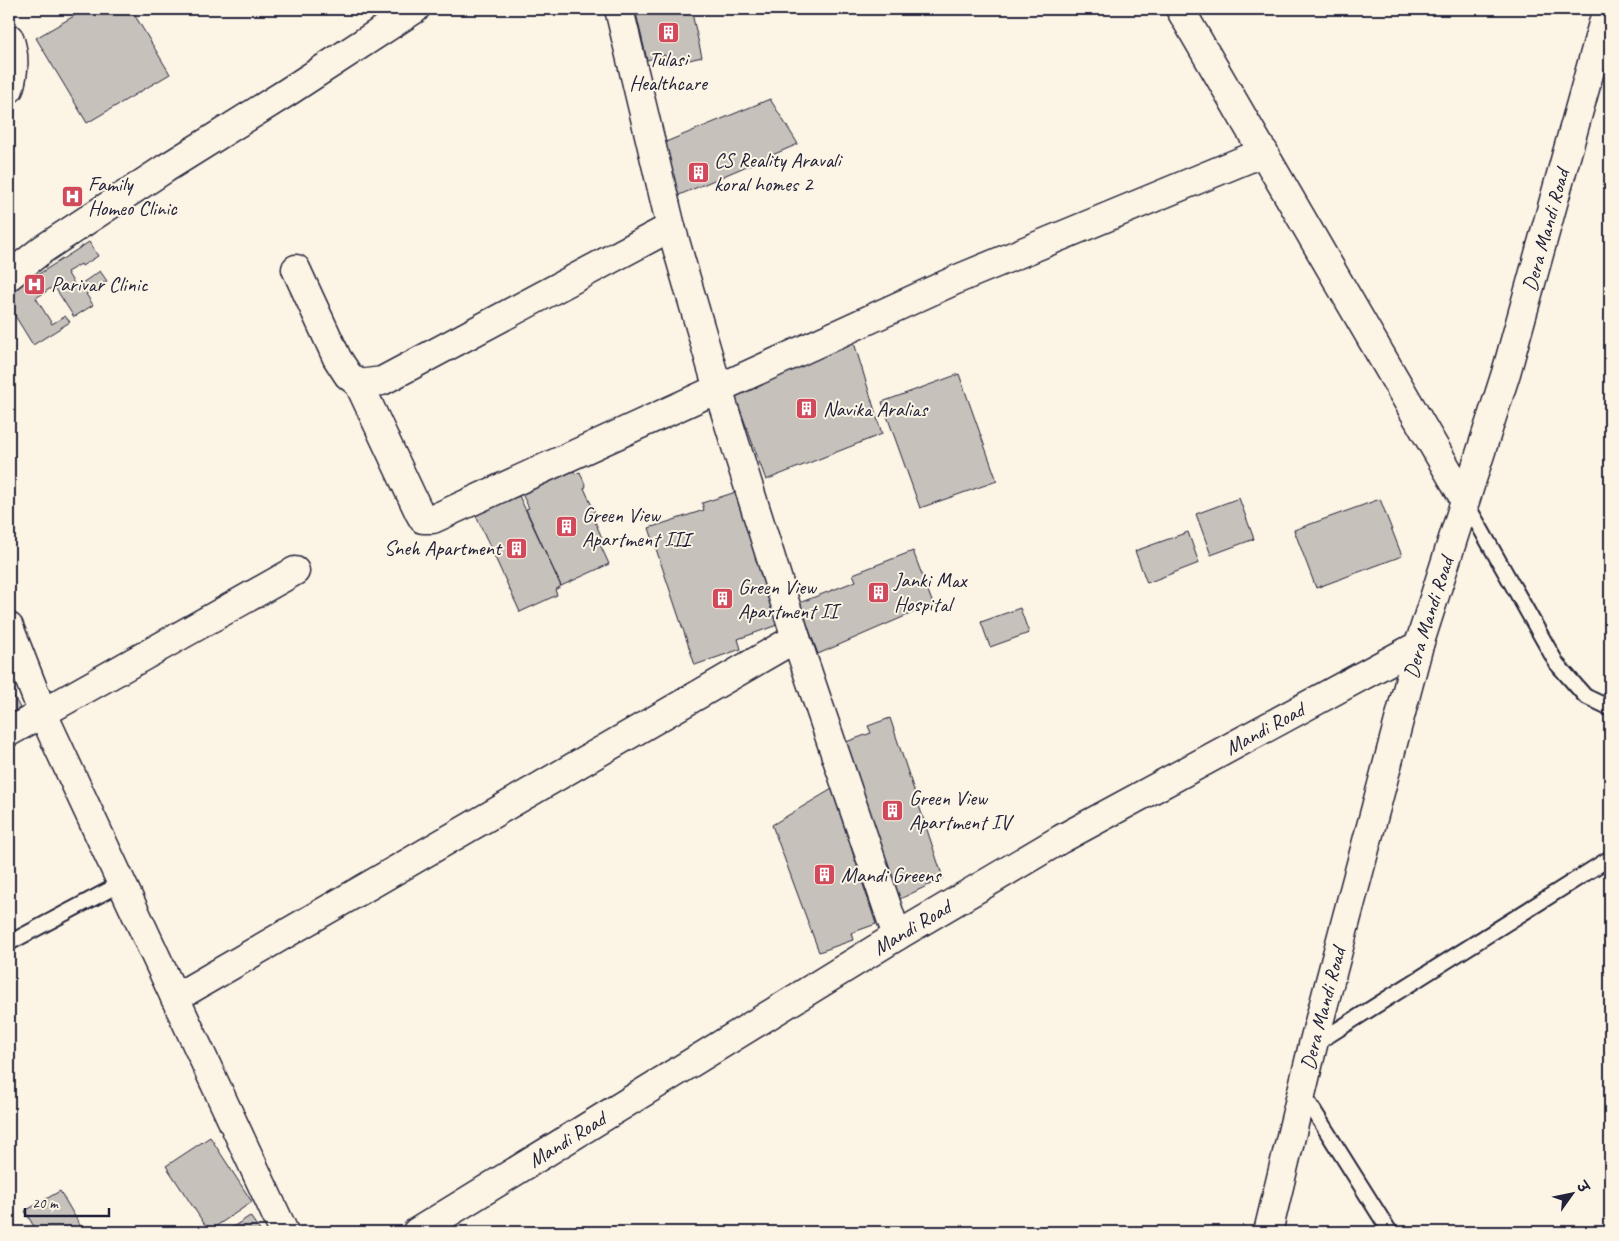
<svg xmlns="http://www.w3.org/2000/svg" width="1619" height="1241" viewBox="0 0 1619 1241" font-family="Caveat,'Playpen Sans Deva',sans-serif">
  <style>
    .building { fill: #c6c1bb; stroke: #22223b }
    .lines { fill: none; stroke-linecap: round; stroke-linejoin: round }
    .service-casing { stroke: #22223b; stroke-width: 18 }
    .minor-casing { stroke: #22223b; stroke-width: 31 }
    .tertiary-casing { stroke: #22223b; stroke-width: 31 }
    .service { stroke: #fcf5e5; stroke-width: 14 }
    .minor { stroke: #fcf5e5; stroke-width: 28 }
    .tertiary { stroke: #fcf5e5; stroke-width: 28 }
    .labels { text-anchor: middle; stroke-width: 4; stroke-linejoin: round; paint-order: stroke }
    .poi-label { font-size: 21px; fill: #22223b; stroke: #fcf5e5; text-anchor: start }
    .street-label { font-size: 21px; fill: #22223b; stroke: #fcf5e5 }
  </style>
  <rect width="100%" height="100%" fill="#fcf5e5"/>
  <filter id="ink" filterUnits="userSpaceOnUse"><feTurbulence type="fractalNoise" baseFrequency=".02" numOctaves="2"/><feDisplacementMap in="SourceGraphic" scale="10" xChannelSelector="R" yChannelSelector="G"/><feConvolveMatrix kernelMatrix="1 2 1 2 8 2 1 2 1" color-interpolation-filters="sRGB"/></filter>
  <g filter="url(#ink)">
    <path class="building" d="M86,9H131L170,74L87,123L36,38Z
      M635,9H691L702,57L668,65L665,55L647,60Z
      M770,99L798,144L670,199L656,146Z
      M89,242L98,256L82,266L81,264L67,272L76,287L100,271L107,281L86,294L93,305L74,317L54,286L36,298L52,324L65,316L70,322L33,345L9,306V293Z
      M852,336L882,434L766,480L731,385Z
      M959,374L997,481L920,508L882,402Z
      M571,464L575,474L580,472L586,487L584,488L596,515L593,517L602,538L598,540L609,564L561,586L526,509L529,508L519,488Z
      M514,485L561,586L555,590L557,595L520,612L471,505Z
      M736,492L780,624L738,639L741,649L695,665L649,528L704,510L702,503Z
      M1239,498L1254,539L1211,555L1196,514Z
      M1380,499L1402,556L1316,588L1294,530Z
      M1188,532L1199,563L1147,583L1135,551Z
      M913,551L933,604L818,654L799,603L856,581L853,574Z
      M1020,608L1029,633L990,647L981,622Z
      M9,687L20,708L9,715Z
      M890,718L943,878L896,901L843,743L871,733L868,726Z
      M832,789L876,924L851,933L853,940L819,952L772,825Z
      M210,1137L252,1202L209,1231L166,1166Z
      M60,1191L84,1232H37L25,1211Z
      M250,1216L261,1232H225Z"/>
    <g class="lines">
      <defs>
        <path id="service" d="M1465,501L1557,664L1585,696L1610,708
          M9,943L122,883
          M1315,1044L1610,858
          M1302,1092L1390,1232"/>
        <g id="minor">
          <path d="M619,9L671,227L718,389L796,638L897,936"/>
          <path d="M1180,9L1465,500"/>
          <path d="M9,38C15,54 14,73 9,89"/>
          <path d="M296,269L337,358L348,375L359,384L419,512L423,519H433L960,278L1264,152"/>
          <path d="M359,384L382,381L671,227"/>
          <path d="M9,732L295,571"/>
          <path d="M175,998L796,638"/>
          <path id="s1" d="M417,1232L897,936L1061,839L1419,645"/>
          <path id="s2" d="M1268,1232L1313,1045L1419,645L1506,373L1607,9"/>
        </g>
        <path id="tertiary" d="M9,276L43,249L166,168L286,93L415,9
          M9,627L43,714L284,1232"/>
      </defs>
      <use href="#service" class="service-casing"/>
      <use href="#minor" class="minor-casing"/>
      <use href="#tertiary" class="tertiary-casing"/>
      <use href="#service" class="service"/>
      <use href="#minor" class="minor"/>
      <use href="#tertiary" class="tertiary"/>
    </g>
  </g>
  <defs>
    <symbol id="building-square" viewBox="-11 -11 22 22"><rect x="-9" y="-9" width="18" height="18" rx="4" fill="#d1495b" stroke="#fcf5e5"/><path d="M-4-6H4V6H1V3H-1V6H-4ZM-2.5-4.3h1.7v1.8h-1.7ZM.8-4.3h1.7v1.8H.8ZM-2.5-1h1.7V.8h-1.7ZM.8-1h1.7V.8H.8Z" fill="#fff"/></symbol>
    <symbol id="hospital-square" viewBox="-11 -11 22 22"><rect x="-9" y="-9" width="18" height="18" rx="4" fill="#d1495b" stroke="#fcf5e5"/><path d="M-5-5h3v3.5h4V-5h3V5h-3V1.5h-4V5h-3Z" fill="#fff"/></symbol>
  </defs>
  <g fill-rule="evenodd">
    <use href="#building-square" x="656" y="20" width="25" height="25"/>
    <use href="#building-square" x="686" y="160" width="25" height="25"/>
    <use href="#hospital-square" x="60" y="184" width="25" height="25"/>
    <use href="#hospital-square" x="22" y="272" width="25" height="25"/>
    <use href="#building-square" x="794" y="396" width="25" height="25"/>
    <use href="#building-square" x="554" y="514" width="25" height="25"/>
    <use href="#building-square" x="504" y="536" width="25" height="25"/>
    <use href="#building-square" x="866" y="580" width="25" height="25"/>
    <use href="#building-square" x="710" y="586" width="25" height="25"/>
    <use href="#building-square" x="880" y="798" width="25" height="25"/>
    <use href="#building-square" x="812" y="862" width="25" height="25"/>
  </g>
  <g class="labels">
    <g class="poi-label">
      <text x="668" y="66" text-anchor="middle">Tulasi<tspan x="668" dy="24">Healthcare</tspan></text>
      <text x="714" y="167">CS Reality Aravali<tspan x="714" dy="24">koral homes 2</tspan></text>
      <text x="88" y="191">Family<tspan x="88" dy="24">Homeo Clinic</tspan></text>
      <text x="51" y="291">Parivar Clinic</text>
      <text x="823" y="416">Navika Aralias</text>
      <text x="582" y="522">Green View<tspan x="582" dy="24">Apartment III</tspan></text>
      <text x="501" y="555" text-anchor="end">Sneh Apartment</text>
      <text x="894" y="587">Janki Max<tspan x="894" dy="24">Hospital</tspan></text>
      <text x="738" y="594">Green View<tspan x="738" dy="24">Apartment II</tspan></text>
      <text x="909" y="805">Green View<tspan x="909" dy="24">Apartment IV</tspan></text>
      <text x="841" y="882">Mandi Greens</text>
    </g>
    <g class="street-label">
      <text dy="7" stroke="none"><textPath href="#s2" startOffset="1040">Dera Mandi Road</textPath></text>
      <text dy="7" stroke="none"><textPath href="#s2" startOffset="635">Dera Mandi Road</textPath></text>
      <text dy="7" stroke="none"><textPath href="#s1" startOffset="986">Mandi Road</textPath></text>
      <text dy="7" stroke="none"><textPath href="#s1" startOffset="581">Mandi Road</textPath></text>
      <text dy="7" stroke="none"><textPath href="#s2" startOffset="230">Dera Mandi Road</textPath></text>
      <text dy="7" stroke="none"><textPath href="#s1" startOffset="176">Mandi Road</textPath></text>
    </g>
  </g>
  <rect width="1619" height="1241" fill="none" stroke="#fcf5e5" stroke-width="30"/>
  <rect x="15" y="15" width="1589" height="1211" fill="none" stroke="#22223b" stroke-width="2" filter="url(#ink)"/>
  <g transform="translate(1572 1194) rotate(57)" stroke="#fcf5e5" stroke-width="4" paint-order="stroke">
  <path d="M0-4L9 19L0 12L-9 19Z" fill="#22223b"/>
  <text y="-8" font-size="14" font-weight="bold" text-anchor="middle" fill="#22223b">उ</text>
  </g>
  <path d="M25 1208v8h84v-8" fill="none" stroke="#22223b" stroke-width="2.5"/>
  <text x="32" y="1208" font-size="15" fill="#22223b" stroke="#fcf5e5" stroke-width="4" paint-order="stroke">20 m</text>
</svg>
